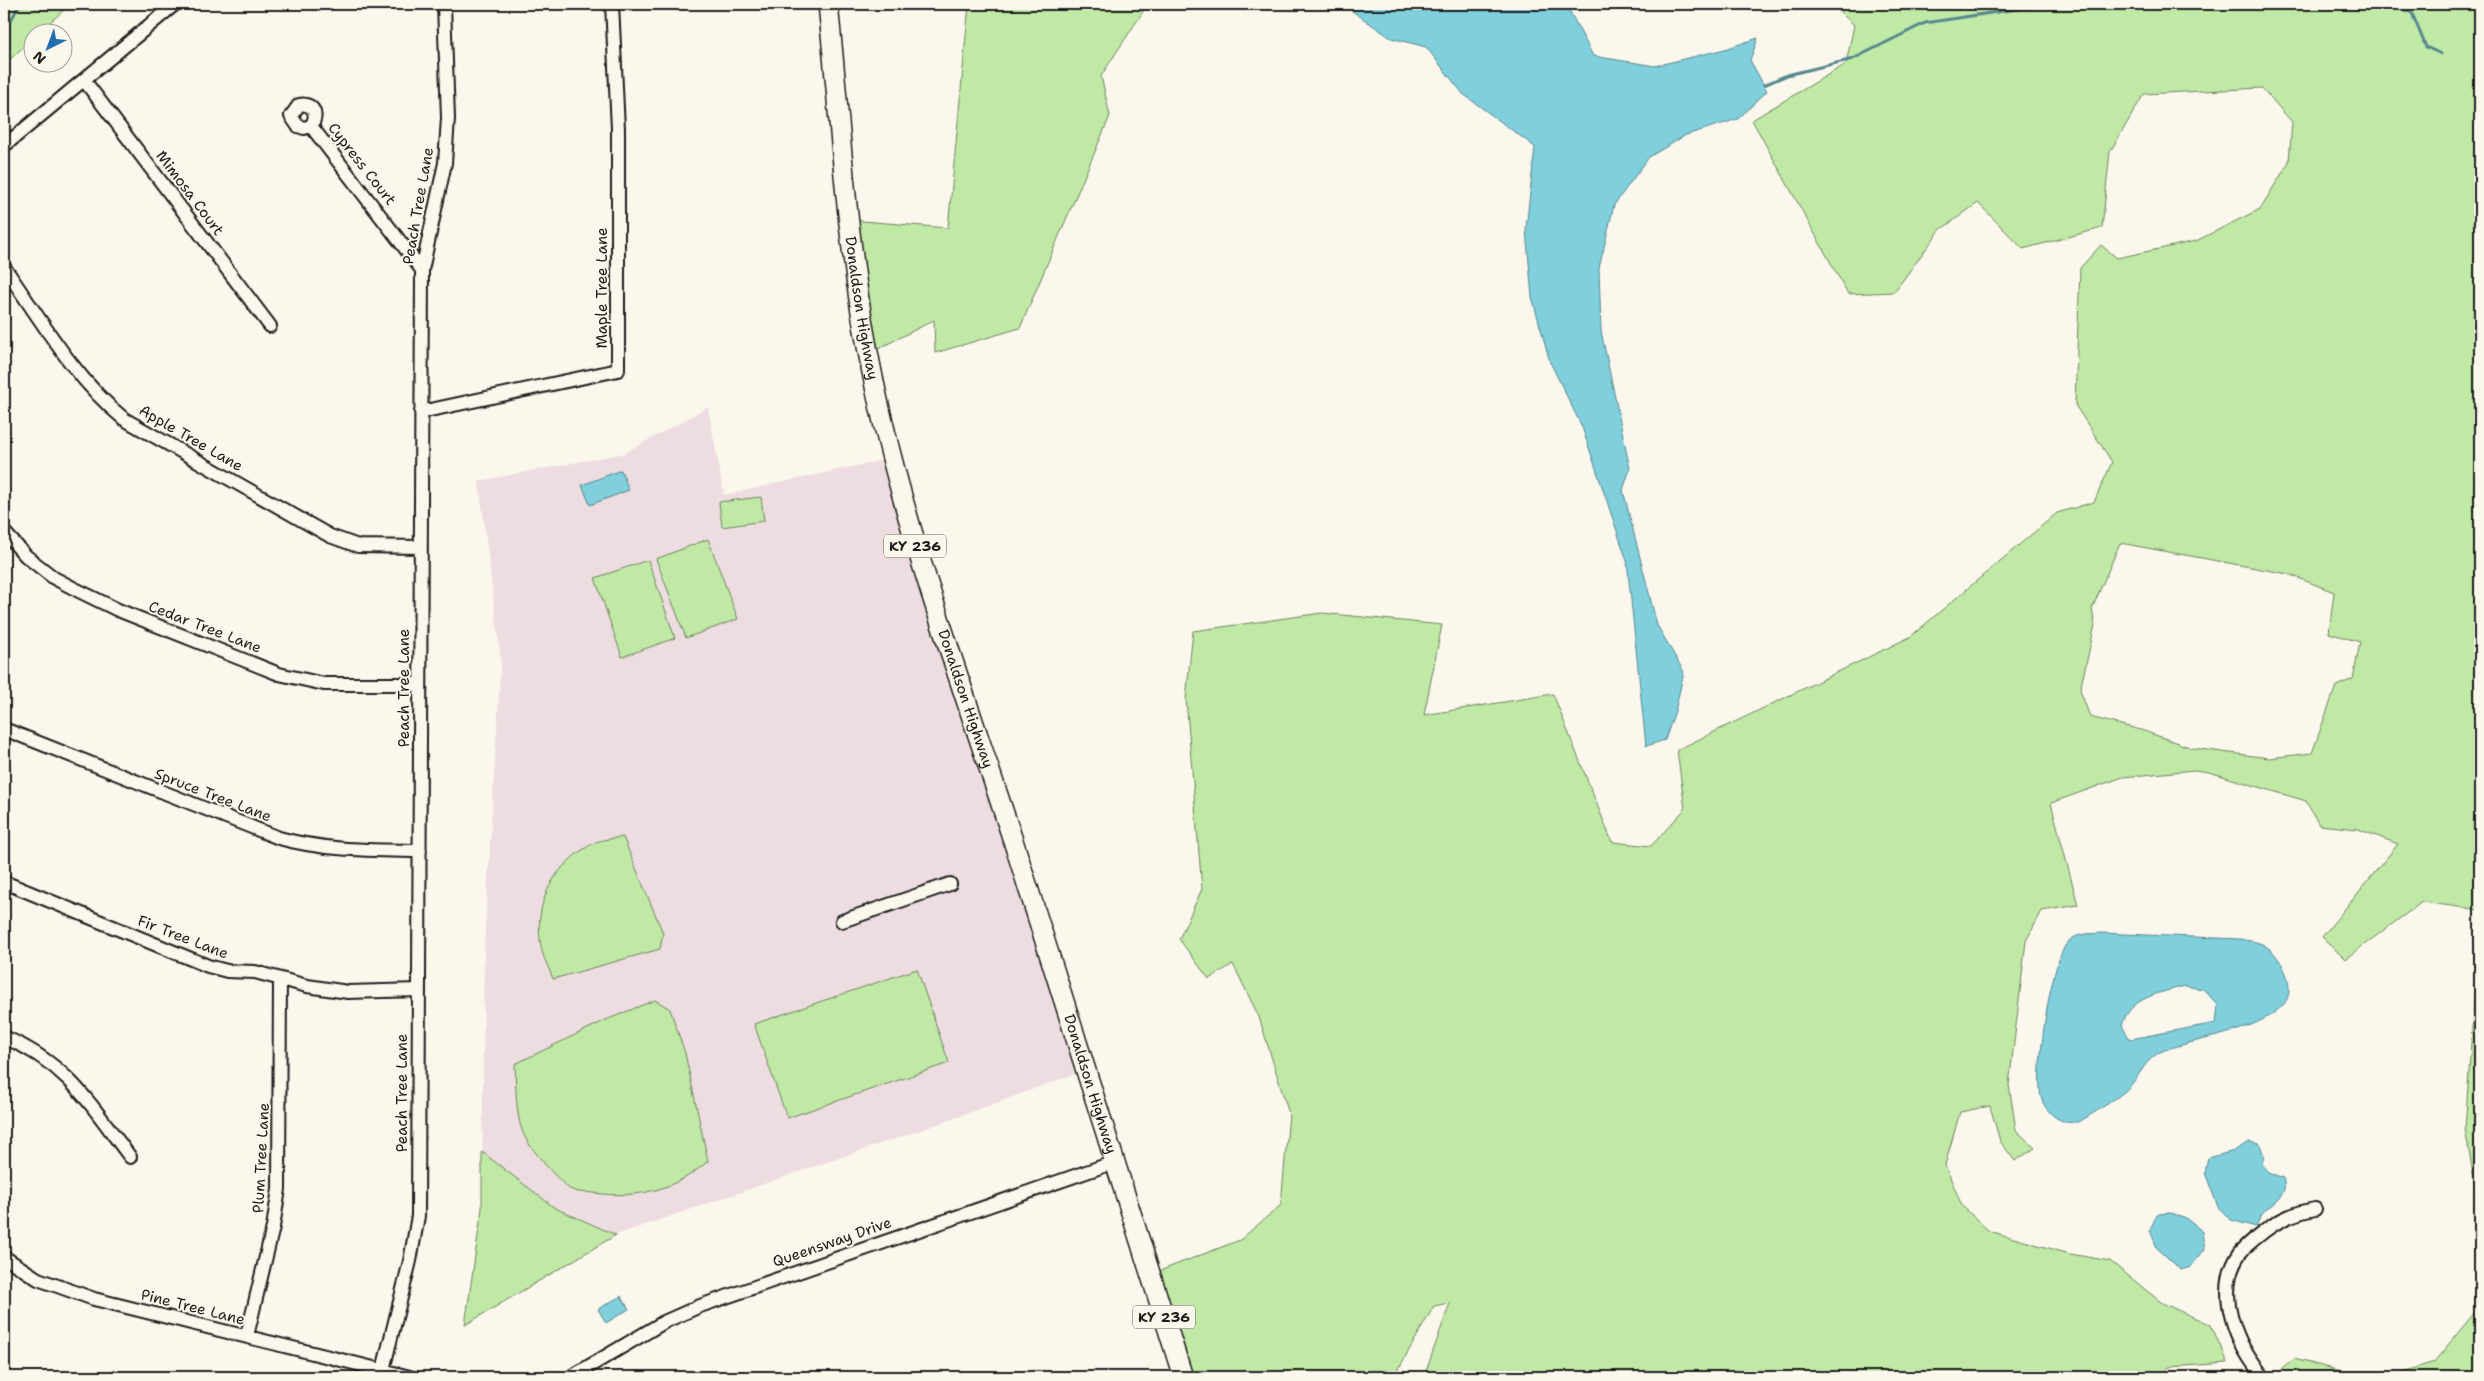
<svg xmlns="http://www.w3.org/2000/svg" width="2484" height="1381" viewBox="0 0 2484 1381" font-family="'Shantell Sans',sans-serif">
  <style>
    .built { fill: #eddde0 }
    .green { fill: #bfe9a5; stroke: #6e8260; fill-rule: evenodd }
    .water { fill: #7fcfdc; stroke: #57878f; fill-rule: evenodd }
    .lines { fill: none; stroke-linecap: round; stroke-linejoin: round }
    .stream { stroke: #57878f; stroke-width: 3 }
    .minor-casing { stroke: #1c1c1c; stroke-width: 16 }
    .primary-casing { stroke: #1c1c1c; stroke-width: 22 }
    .minor { stroke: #fbf7ec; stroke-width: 12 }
    .primary { stroke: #fbf7ec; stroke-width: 19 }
    .labels { text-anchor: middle; stroke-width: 4; stroke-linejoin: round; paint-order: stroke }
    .shield { fill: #fbf7ec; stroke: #5f5e5a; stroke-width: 1 }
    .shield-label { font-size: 14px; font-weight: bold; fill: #1c1c1c }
    .street-label { font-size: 15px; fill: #1c1c1c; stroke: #fbf7ec }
  </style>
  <rect width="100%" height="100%" fill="#fbf7ec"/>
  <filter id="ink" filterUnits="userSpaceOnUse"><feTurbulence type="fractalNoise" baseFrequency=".02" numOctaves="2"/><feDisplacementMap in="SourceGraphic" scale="10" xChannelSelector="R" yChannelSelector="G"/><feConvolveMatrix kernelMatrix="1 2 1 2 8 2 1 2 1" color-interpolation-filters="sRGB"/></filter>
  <g filter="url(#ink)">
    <path class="built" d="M708,407L724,495L892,458L1085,1070L944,1122L616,1235L465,1325L482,1208L484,948L501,660L479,481L625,453Z"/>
    <path class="green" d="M4,4H71L39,32H32V39L4,65Z
      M969,4H1148L1101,76L1110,116L1020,328L935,353L934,320L872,352L850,220L948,228Z
      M1831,4H2480V910L2422,902L2345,959L2322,937L2398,844L2358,829L2319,825L2306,801L2209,772L2194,770L2123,777L2051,803L2078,905L2042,911L2026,941L2009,1085L2016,1130L2035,1148L2015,1161L2000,1141L1990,1106L1960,1112L1945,1165L1962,1206L1989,1231L2070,1254L2110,1261L2162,1303L2211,1325L2228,1363L2169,1367L2160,1377H1424L1450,1303L1434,1306L1394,1377H1176L1149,1275L1240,1240L1281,1205L1289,1114L1259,1017L1233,964L1209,979L1179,939L1202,889L1186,699L1193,631L1322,613L1442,625L1424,715L1553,694L1612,842L1651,846L1685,809L1677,750L1910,637L2057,513L2094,502L2112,462L2075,405L2080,268L2101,245L2117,258L2196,241L2260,209L2289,162L2292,122L2262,88L2144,94L2110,152L2102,228L2023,249L1978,203L1940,230L1894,292L1848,294L1752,120L1846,64L1854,25ZM2120,543L2288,574L2334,592L2329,633L2360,642L2353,679L2336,686L2312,753L2269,758L2192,748L2141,730L2090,717L2080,690L2095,625L2092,609Z
      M761,497L764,521L722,527L719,502Z
      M708,539L738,619L686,638L656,559Z
      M648,560L675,638L622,657L595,578Z
      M623,837L663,933L660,949L553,979C550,970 544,960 542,951C531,904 554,863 596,842C604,839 615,838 623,837Z
      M2480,914V1212L2465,1129Z
      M917,969L949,1063L787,1118L754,1024Z
      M655,1000L670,1009L685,1053L708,1161C676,1190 636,1199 594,1193C587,1192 578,1193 572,1190C563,1187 531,1149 526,1139C515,1121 516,1085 515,1064L606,1020Z
      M482,1152L555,1208L616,1235L465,1325L482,1208Z
      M2480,1306V1377H2387L2434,1362Z
      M2294,1359L2366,1377H2280L2282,1369Z"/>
    <path class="water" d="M1342,4H1566L1593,56L1655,66L1725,49L1758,38L1750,60L1767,91L1738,119L1686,135L1649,157L1614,205L1599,268L1601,331L1630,469L1623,490L1657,625L1684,672L1675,711L1665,740L1646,746L1627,561L1582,427L1550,362L1532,297L1526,229L1535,147L1463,94L1426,47L1391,38Z
      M621,470L629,490L590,505L582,485Z
      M2101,933L2240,939C2247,941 2256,941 2262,944C2280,952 2299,989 2283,1005C2260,1028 2220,1035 2189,1043C2179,1046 2166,1048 2157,1054C2142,1064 2138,1080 2125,1091C2120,1096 2083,1121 2077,1122C2062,1125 2047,1114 2042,1100C2037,1087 2041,1050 2043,1036C2045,1016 2055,954 2069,941C2077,933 2090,934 2101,933ZM2185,986L2203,989L2218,1005L2216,1023L2130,1039L2122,1026C2129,997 2160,993 2185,986Z
      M2249,1142L2260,1144L2264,1157L2262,1163L2268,1172L2283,1178C2289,1196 2274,1201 2263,1213C2260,1217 2258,1222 2256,1227L2231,1220L2218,1207L2205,1173L2208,1158L2234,1151Z
      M2170,1213L2184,1217L2202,1231L2205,1249L2191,1267L2181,1270L2157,1248L2150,1230L2157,1214Z
      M621,1296L629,1309L606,1323L598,1309Z"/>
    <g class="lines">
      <path class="stream" d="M2392,4L2412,13L2426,47L2441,54
        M4,24L11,20L20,4
        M1764,85L1787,75L1853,59L1925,23L2049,4"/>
      <defs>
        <path id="minor" d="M84,80L270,326
          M311,126L304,128L298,126L291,116L299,105C313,102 319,115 311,126L422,270
          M4,146L175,4
          M4,267C41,320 74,378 124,419L330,536L358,546L420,547
          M421,412L618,370V129L612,4
          M4,532L26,556L54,578L77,590L118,610L279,674L324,684H420
          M4,729L279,838C326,851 372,850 420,851
          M4,882L208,966L227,971L255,972L307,986L348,992L419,990
          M842,921L950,884
          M4,1037C68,1064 90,1104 130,1157
          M4,1257L38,1279L94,1299L410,1377
          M247,1336L273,1227L279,1189L280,979
          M383,1370L410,1261L418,1216L422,270L445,163L448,118L444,4
          M571,1377L664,1322L700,1306L1115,1162
          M2264,1377C2237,1347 2213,1291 2240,1253C2247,1244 2257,1237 2266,1230C2282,1218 2295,1213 2315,1209"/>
        <g id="primary">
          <path id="s1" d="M828,4C840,119 846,238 868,352C901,526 965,691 1019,859C1075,1031 1127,1205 1183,1377"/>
        </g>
      </defs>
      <use href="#minor" class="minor-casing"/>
      <use href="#primary" class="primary-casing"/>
      <use href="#minor" class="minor"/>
      <use href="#primary" class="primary"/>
    </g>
  </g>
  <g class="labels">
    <g class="shield">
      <rect x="884" y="534.5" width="62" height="23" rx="4"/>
      <rect x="1133" y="1305.5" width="62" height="23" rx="4"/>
    </g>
    <g class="shield-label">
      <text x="915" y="551">KY 236</text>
      <text x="1164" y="1322">KY 236</text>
    </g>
    <g class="street-label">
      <text transform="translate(362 164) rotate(52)" y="5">Cypress Court</text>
      <text transform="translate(190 193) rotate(53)" y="5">Mimosa Court</text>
      <text transform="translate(418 206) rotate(-80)" y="5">Peach Tree Lane</text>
      <text transform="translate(602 288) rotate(-90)" y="5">Maple Tree Lane</text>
      <text dy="5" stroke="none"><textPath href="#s1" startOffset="306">Donaldson Highway</textPath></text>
      <text transform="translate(191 438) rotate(30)" y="5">Apple Tree Lane</text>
      <text transform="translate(205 627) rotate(21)" y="5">Cedar Tree Lane</text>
      <text transform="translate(404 688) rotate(-90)" y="5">Peach Tree Lane</text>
      <text dy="5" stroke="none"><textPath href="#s1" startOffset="711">Donaldson Highway</textPath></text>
      <text transform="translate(213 795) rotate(21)" y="5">Spruce Tree Lane</text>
      <text transform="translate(183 937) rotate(21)" y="5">Fir Tree Lane</text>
      <text dy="5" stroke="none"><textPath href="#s1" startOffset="1116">Donaldson Highway</textPath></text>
      <text transform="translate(402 1093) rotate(-90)" y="5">Peach Tree Lane</text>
      <text transform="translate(261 1158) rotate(-87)" y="5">Plum Tree Lane</text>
      <text transform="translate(832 1242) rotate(-19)" y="5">Queensway Drive</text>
      <text transform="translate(193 1307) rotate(14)" y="5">Pine Tree Lane</text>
    </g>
  </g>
  <rect width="2484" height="1381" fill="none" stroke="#fbf7ec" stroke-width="20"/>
  <rect x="10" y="10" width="2464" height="1361" fill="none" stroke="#1c1c1c" stroke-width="2" filter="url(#ink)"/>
  <g transform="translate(48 48) rotate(222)"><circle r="24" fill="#fbf7ec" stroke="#a29f99"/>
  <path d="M0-4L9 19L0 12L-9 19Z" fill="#1f6fb2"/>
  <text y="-8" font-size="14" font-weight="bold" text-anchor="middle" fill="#1c1c1c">N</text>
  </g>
</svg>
